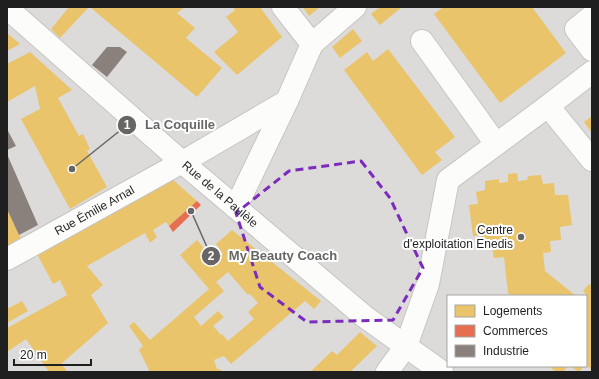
<svg xmlns="http://www.w3.org/2000/svg" width="599" height="379" viewBox="0 0 599 379" font-family="Arial,sans-serif">
  <style>
    .residential { fill: #dcdbd9; fill-rule: evenodd }
    .homes { fill: #e9c46a; fill-rule: evenodd }
    .shops { fill: #e76f51 }
    .industry { fill: #8a817c }
    .lines { fill: none; stroke-linecap: round; stroke-linejoin: round }
    .minor-casing { stroke: #c6c5c3; stroke-width: 24 }
    .minor { stroke: #fcfcfb; stroke-width: 22 }
    .marked { fill: none; stroke: #7b2cbf; stroke-width: 3; stroke-dasharray: 8 5; stroke-linejoin: round }
    .poi-dot { fill: #676665; stroke: #fff; stroke-width: 1.5 }
    .labels { text-anchor: middle; stroke-width: 4; stroke-linejoin: round; paint-order: stroke }
    .street-label { font-size: 12px; fill: #1f1f1f; stroke: #fff }
    .poi-label { font-size: 12px; fill: #1f1f1f; stroke: #fff; text-anchor: end }
    .leader { fill: none; stroke: #676665; stroke-width: 1.5 }
    .callout-dot { fill: #676665; stroke: #fff; stroke-width: 1.5 }
    .mark-label { font-size: 12px; text-anchor: middle; font-weight: bold; fill: #fff }
    .callout-label { font-size: 13px; text-anchor: middle; font-weight: bold; fill: #676665; stroke: #fff; stroke-width: 4; stroke-linejoin: round; paint-order: stroke }
  </style>
  <rect width="100%" height="100%" fill="#edebe7"/>
  <path class="residential" d="M7,7H592V372H7ZM448,296H586V366H448Z"/>
  <path class="homes" d="M69,7H89L60,38L51,29Z
    M90,7H185L177,13L195,28L186,38L222,68L197,97Z
    M233,7H260L282,37L237,75L214,52L238,32L226,17L235,10Z
    M303,7H320L309,16Z
    M380,7H402L380,25L371,14Z
    M443,7H532L566,53L500,103L434,14Z
    M353,29L362,41L340,58L332,47Z
    M7,33L20,44L7,51Z
    M388,49L455,137L435,152L442,160L422,175L344,70L367,52L373,61Z
    M30,52L72,90L58,98L79,136L83,134L90,149L87,151L107,187L70,209L21,119L40,109L35,86L7,102V64Z
    M592,116V133L584,122Z
    M517,173L518,181L527,180L528,176L541,175L543,184L554,183L555,195H568L572,225L560,227L561,240L550,241L551,252L543,253L545,271L576,296H512L508,293L504,257L494,258L492,248H484L481,235L473,236L469,205L478,204L476,192L485,190V181L499,179V183L508,182V174Z
    M171,178L197,201L169,226L166,222L153,230L157,237L150,243L145,233L87,266L103,285L91,295L108,323L61,364L68,372H49L26,339L7,352V328L67,295L60,280L53,284L36,252Z
    M7,209L21,238L7,246Z
    M232,230L321,301L314,309L305,301L231,364L224,356L214,360L217,369H219L223,372H150L139,350L143,346L129,326L134,322L150,340L209,289L180,255L197,240L215,261L223,254L216,244ZM228,272L248,295L250,294L258,303L248,312L254,319L228,341L222,334L221,335L213,326L224,317L218,311L201,326L194,317L224,291L216,282Z
    M589,284L592,286V370L586,365V296H584L586,294L583,291Z
    M22,301L28,311L7,323V309Z
    M360,332L377,346L350,372H310L332,351L337,355Z
    M549,366H568L563,372H556Z
    M570,366H584L579,372Z"/>
  <path class="shops" d="M197,201L201,205L173,232L169,226Z"/>
  <path class="industry" d="M107,47H120L127,52L107,77L92,65Z
    M7,129L16,146L7,150Z
    M7,154L38,225L19,235L7,209Z"/>
  <g class="lines">
    <defs>
      <g id="minor">
        <path d="M283,7L312,44"/>
        <path id="s1" d="M7,8L182,162L365,317L442,372"/>
        <path d="M592,16L576,29L592,50"/>
        <path d="M422,41L496,144"/>
        <path d="M548,106L592,72"/>
        <path d="M236,207L287,101L312,44L355,7"/>
        <path id="s2" d="M7,259L193,156L287,101"/>
        <path d="M387,372L406,346L428,284L448,180L548,106L592,160"/>
      </g>
    </defs>
    <use href="#minor" class="minor-casing"/>
    <use href="#minor" class="minor"/>
  </g>
  <path class="marked" d="M361,161L390,198L423,268L393,320L307,322L260,287L236,213L289,171Z"/>
  <circle class="poi-dot" cx="521" cy="237" r="4"/>
  <g class="labels">
    <g class="street-label">
      <text dy="4" stroke="none"><textPath href="#s1" startOffset="283">Rue de la Paulèle</textPath></text>
      <text dy="4" stroke="none"><textPath href="#s2" startOffset="100">Rue Émilie Arnal</textPath></text>
    </g>
    <g class="poi-label">
      <text x="513" y="234">Centre<tspan x="513" dy="14">d'exploitation Enedis</tspan></text>
    </g>
  </g>
  <path class="leader" d="M72 169L127 125M191 211L211 256"/>
  <g class="callout-dot">
    <circle cx="72" cy="169" r="4"/>
    <circle cx="191" cy="211" r="4"/>
    <circle cx="127" cy="125" r="10"/>
    <circle cx="211" cy="256" r="10"/>
  </g>
  <g class="mark-label">
    <text x="127" y="129">1</text>
    <text x="211" y="260">2</text>
  </g>
  <g class="callout-label">
    <text x="180" y="129">La Coquille</text>
    <text x="283" y="260">My Beauty Coach</text>
  </g>
  <rect width="599" height="379" fill="none" stroke="#1f1f1f" stroke-width="16"/>
  <rect x="447" y="295" width="140" height="72" fill="#ffffff" stroke="#a5a5a5"/>
  <rect x="455" y="305" width="20" height="12" fill="#e9c46a" stroke="#a5a5a5"/>
  <text x="483" y="315" font-size="12" fill="#1f1f1f">Logements</text>
  <rect x="455" y="325" width="20" height="12" fill="#e76f51" stroke="#a5a5a5"/>
  <text x="483" y="335" font-size="12" fill="#1f1f1f">Commerces</text>
  <rect x="455" y="345" width="20" height="12" fill="#8a817c" stroke="#a5a5a5"/>
  <text x="483" y="355" font-size="12" fill="#1f1f1f">Industrie</text>
  <path d="M14 359v6h77v-6" fill="none" stroke="#1f1f1f" stroke-width="2"/>
  <text x="20" y="359" font-size="12" fill="#1f1f1f" stroke="#ffffff" stroke-width="3" paint-order="stroke">20 m</text>
</svg>
